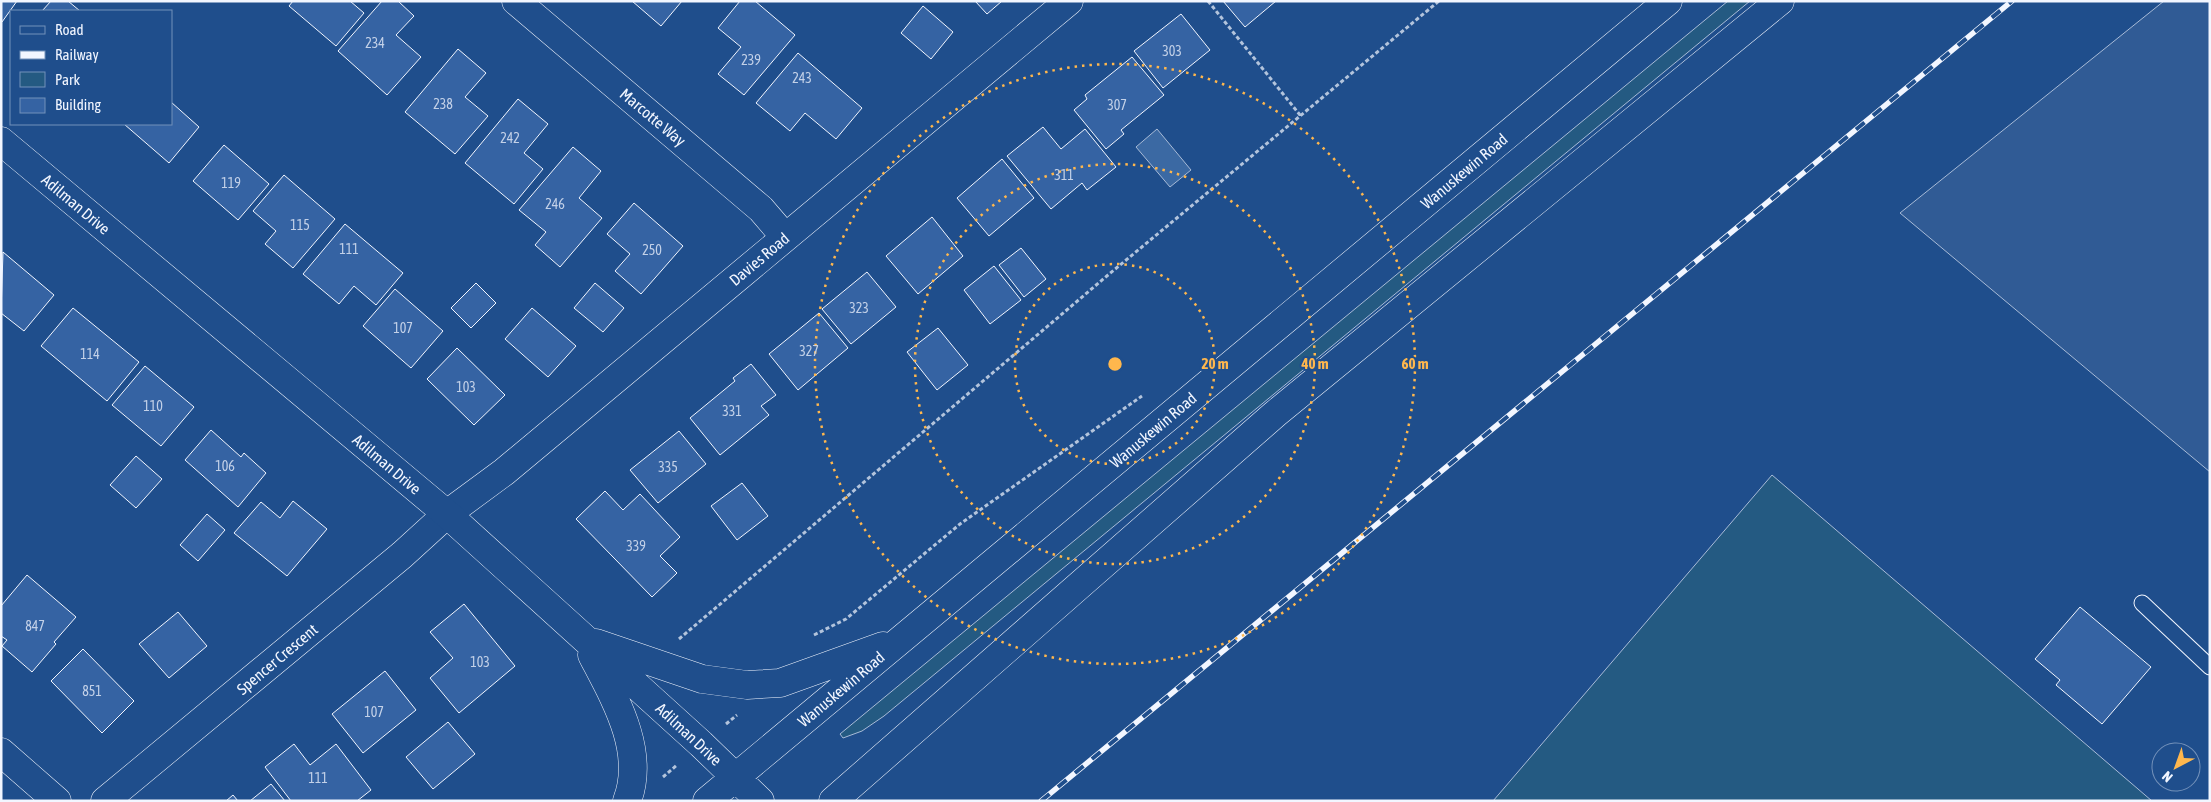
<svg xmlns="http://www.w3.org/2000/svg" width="2211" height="802" viewBox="0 0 2211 802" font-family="'Asap Condensed',sans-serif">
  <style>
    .green { fill: #245a82; stroke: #a8bbd7 }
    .parking { fill: #305b95; stroke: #a8bbd7 }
    .water { fill: #3b69a3; stroke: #a8bbd7 }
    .building { fill: #3563a3; stroke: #f2f6ff }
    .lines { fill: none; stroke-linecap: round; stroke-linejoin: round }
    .lane-casing { stroke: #f2f6ff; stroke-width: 17 }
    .street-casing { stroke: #f2f6ff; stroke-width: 29 }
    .secondary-casing { stroke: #f2f6ff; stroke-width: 29 }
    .path { stroke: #b3c4dc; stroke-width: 3; stroke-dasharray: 4 2.5; stroke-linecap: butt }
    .lane { stroke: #1f4e8c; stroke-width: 15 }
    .street { stroke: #1f4e8c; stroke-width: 28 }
    .secondary { stroke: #1f4e8c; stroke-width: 28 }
    .rail-casing { stroke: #f2f6ff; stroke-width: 5.5 }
    .rail { stroke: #1f4e8c; stroke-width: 4; stroke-dasharray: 11; stroke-linecap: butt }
    .ring { fill: none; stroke: #ffb74d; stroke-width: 2.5; stroke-dasharray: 2.5 5 }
    .labels { text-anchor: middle; stroke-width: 4; stroke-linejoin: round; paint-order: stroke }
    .number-label { font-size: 14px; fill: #c3d1e8 }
    .street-label { font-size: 16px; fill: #f2f6ff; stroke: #1f4e8c }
    .centre { fill: #ffb74d; stroke: #1f4e8c; stroke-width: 2.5 }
    .ring-label { font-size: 15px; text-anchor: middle; font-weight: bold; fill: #ffb74d; stroke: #1f4e8c; stroke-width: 4; stroke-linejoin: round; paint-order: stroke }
  </style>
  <rect width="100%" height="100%" fill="#1f4e8c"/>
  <path class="green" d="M1728,1H1750L884,716L862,731L843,738L840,734Z
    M1772,475L2152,801H1493Z"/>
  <path class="parking" d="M2164,1H2210V472L1900,213Z"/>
  <path class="water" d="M1157,129L1191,170L1170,187L1136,147Z"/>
  <path class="building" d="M1,1H17L2,22L1,21Z
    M51,1H68L80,11H42Z
    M293,1H350L364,13L336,46L289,6Z
    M382,1H398L414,16L396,35L421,57L387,95L338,51Z
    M632,1H682L661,26Z
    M740,1H755L795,35L744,95L718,74L741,47L718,28Z
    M975,1H1002L987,14Z
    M1223,1H1276L1245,27Z
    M923,6L953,32L931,59L901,33Z
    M1181,14L1210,50L1163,88L1134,51Z
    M458,49L486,73L465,97L488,116L455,154L405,112Z
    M798,53L862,108L836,139L805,113L790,131L756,103Z
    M1132,57L1164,95L1121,130L1124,134L1106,149L1074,110L1087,99L1085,95Z
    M518,99L548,124L524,153L543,169L514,204L465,163Z
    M171,102L199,127L169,163L124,124H171Z
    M1043,127L1061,149L1085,129L1116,167L1087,190L1082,183L1051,209L1007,156Z
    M224,145L269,184L238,220L193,181Z
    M573,147L601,171L579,198L602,218L560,267L535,245L546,232L519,210Z
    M1002,159L1034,198L989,236L957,198Z
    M284,175L335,219L293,268L265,244L276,231L253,211Z
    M634,203L683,246L641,294L615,271L630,254L607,234Z
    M932,217L963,256L918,294L886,256Z
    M345,224L403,273L376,305L354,286L339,304L303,274Z
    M1021,248L1046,279L1024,297L999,265Z
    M3,252L54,295L24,331L1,313Z
    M994,266L1021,300L990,324L964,290Z
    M867,272L896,307L851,344L822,309Z
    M476,283L496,303L471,328L451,308Z
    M595,283L624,308L603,332L574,308Z
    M395,289L443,331L411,368L363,326Z
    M73,308L139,362L107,401L41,346Z
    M532,308L576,346L548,377L505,339Z
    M819,313L848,348L798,390L769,354Z
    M938,328L968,365L937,390L907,352Z
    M457,348L505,395L474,425L427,379Z
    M751,364L776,395L761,406L769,415L720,455L690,418L735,381L733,378Z
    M145,366L194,407L161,446L112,405Z
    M211,430L241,457L244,453L266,473L238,507L185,460Z
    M679,431L706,464L658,503L630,470Z
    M136,456L162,479L136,508L110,485Z
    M742,483L768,516L737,540L711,506Z
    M605,491L623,510L640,494L680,537L660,556L677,573L652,597L576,519Z
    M293,501L327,529L287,576L234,533L261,502L280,518Z
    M207,514L225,530L198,561L180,545Z
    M27,575L76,617L54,642L56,644L32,672L2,646L7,640L1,636V606Z
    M464,604L515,666L459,713L430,678L453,658L430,632Z
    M2080,607L2151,667L2102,724L2056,685L2060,680L2035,659Z
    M178,612L207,646L169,678L139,644Z
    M83,649L134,701L102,733L51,681Z
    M385,671L416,710L363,753L332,714Z
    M448,722L475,754L433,789L406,757Z
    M294,744L310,765L336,744L371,790L357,801H291L265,767Z
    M271,784L285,801H250Z
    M233,795L238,801H226Z"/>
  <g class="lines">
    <defs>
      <path id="lane" d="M2142,603L2210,667"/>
      <path id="street" d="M516,1L761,209L785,237
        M1,752L57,801
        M105,801L402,555L447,514L504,472L1069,1"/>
      <path id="secondary" d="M1,141L447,514L701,744L760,801
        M596,643L702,679L747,685L780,683L883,646
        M592,655C615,699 646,751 627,801
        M707,801L1668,1
        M833,801L1275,414L1780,1"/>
    </defs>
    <use href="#lane" class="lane-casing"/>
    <use href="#street" class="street-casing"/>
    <use href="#secondary" class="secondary-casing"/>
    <path class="path" d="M1208,1L1300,115
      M814,635L846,619L960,524L1142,396
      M679,639L1108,275L1439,1
      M726,724L737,715
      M663,777L677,765"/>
    <use href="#lane" class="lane"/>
    <use href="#street" class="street"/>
    <use href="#secondary" class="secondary"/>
    <defs>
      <path id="rail" d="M1041,801L2012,1"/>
    </defs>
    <use href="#rail" class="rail-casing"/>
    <use href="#rail" class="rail"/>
  </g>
  <g class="ring">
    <circle cx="1115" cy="364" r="100"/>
    <circle cx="1115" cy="364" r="200"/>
    <circle cx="1115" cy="364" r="300"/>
  </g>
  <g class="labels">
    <g class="number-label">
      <text x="375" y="48">234</text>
      <text x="1172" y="56">303</text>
      <text x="751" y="65">239</text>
      <text x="802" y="83">243</text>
      <text x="443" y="109">238</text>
      <text x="1117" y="110">307</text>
      <text x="510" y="143">242</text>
      <text x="1064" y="180">311</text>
      <text x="231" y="188">119</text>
      <text x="555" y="209">246</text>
      <text x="300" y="230">115</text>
      <text x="349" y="254">111</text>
      <text x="652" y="255">250</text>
      <text x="859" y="313">323</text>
      <text x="403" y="333">107</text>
      <text x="809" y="356">327</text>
      <text x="90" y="359">114</text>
      <text x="466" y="392">103</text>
      <text x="153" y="411">110</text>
      <text x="732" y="416">331</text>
      <text x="225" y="471">106</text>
      <text x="668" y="472">335</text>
      <text x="636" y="551">339</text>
      <text x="35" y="631">847</text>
      <text x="480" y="667">103</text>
      <text x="92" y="696">851</text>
      <text x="374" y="717">107</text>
      <text x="318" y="783">111</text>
    </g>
    <g class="street-label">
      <text transform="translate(653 117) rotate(40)" y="6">Marcotte Way</text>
      <text transform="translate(1464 171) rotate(-40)" y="6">Wanuskewin Road</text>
      <text transform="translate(76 204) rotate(40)" y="6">Adilman Drive</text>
      <text transform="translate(759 259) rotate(-40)" y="6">Davies Road</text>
      <text transform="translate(1153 430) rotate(-40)" y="6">Wanuskewin Road</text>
      <text transform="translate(387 464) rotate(40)" y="6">Adilman Drive</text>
      <text transform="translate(277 659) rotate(-40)" y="6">Spencer Crescent</text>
      <text transform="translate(841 689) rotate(-40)" y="6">Wanuskewin Road</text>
      <text transform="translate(689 734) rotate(43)" y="6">Adilman Drive</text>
    </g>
  </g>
  <circle cx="1115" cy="364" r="8" class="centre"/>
  <g class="ring-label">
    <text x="1215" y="369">20 m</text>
    <text x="1315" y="369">40 m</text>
    <text x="1415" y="369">60 m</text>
  </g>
  <rect width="2211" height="802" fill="none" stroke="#f2f6ff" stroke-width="5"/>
  <rect x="10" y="10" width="162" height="115" fill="#1f4e8c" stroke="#7391ba"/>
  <rect x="20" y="26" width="25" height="8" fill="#1f4e8c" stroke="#7391ba"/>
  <text x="55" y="35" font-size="15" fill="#f2f6ff">Road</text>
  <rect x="20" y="51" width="25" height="8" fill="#f2f6ff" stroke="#7391ba"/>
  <text x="55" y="60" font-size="15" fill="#f2f6ff">Railway</text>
  <rect x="20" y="72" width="25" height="15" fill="#245a82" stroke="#7391ba"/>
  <text x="55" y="85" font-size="15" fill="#f2f6ff">Park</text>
  <rect x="20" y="98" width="25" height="15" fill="#3563a3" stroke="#7391ba"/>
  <text x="55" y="110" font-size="15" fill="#f2f6ff">Building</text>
  <g transform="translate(2176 767) rotate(221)"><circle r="24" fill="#1f4e8c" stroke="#7391ba"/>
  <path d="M0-4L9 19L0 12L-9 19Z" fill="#ffb74d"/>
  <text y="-8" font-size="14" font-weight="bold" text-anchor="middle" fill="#f2f6ff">N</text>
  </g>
</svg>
